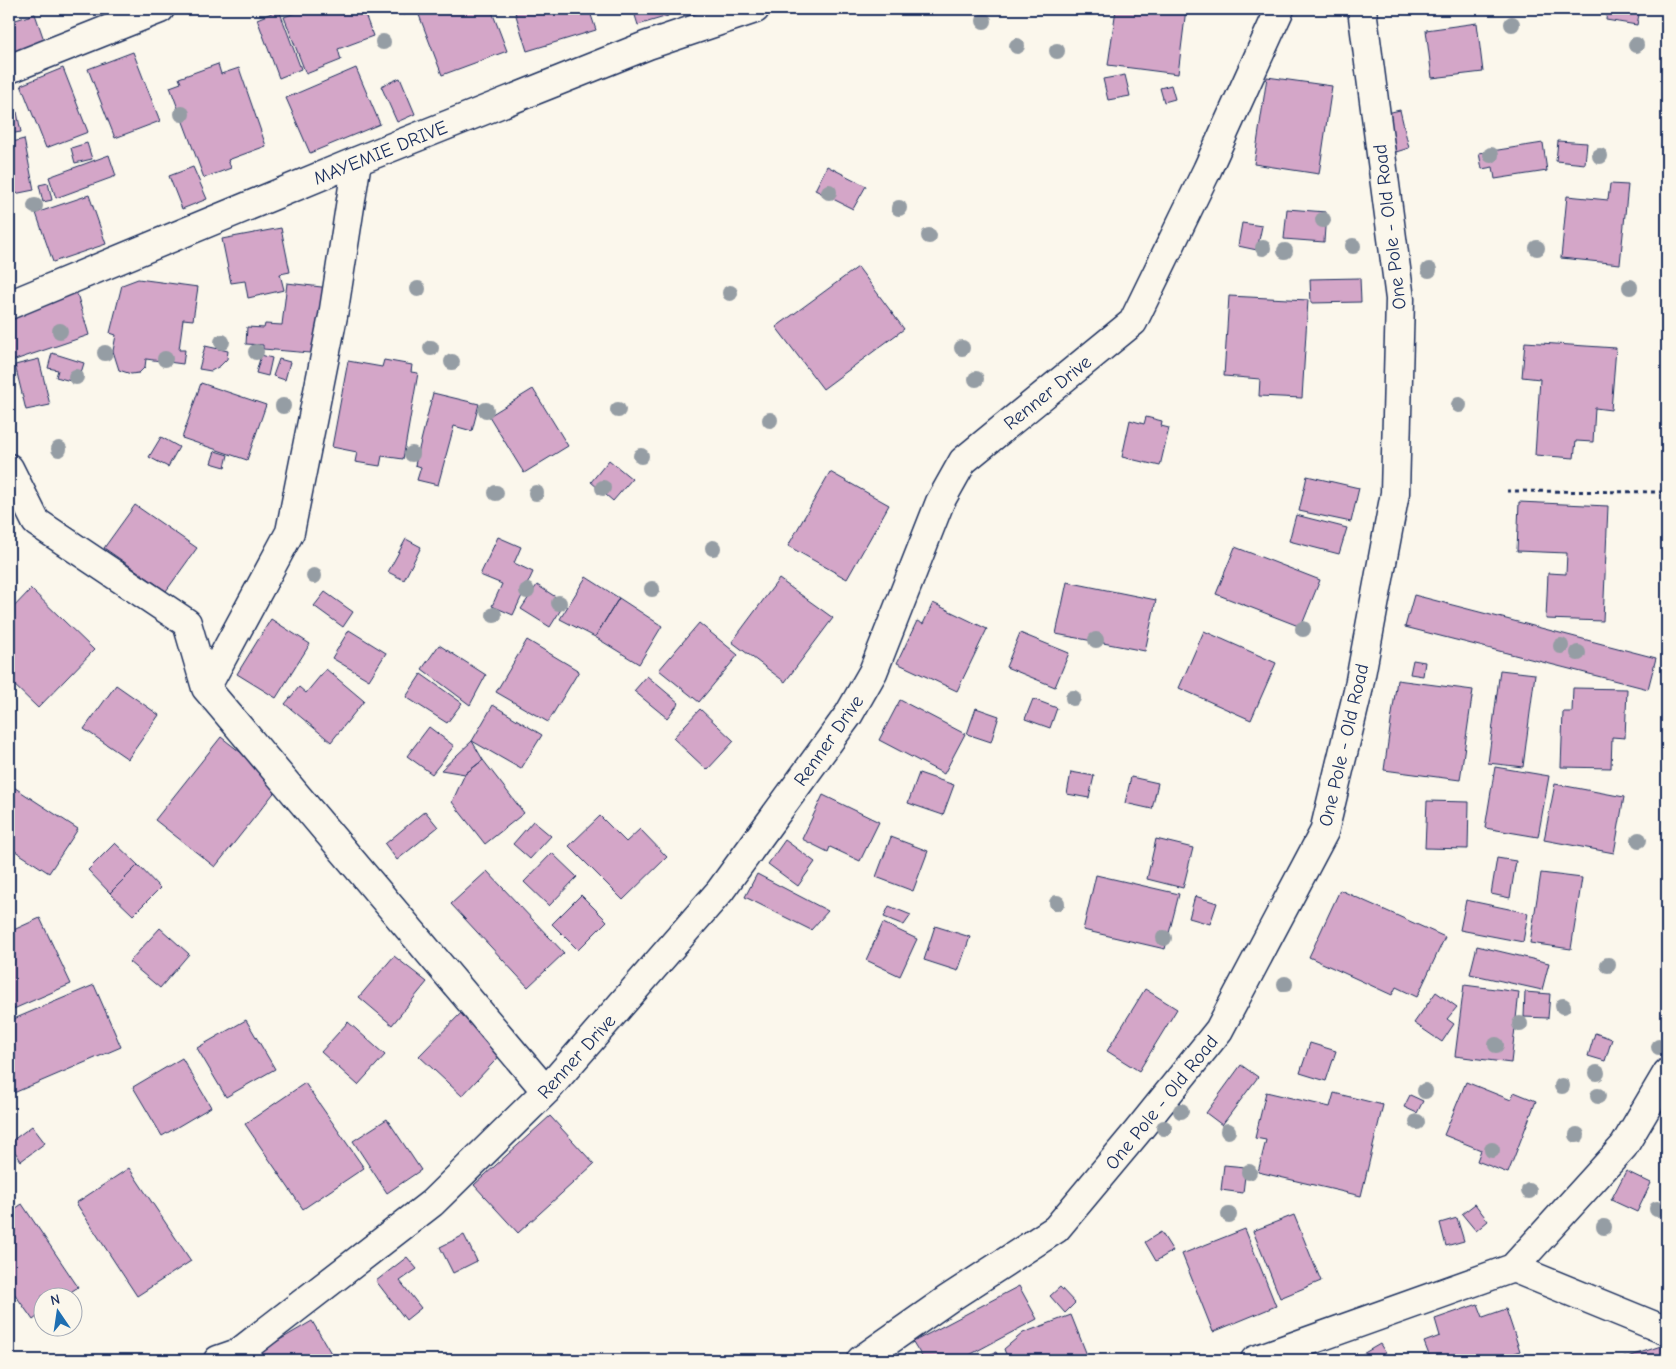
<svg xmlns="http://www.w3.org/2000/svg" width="1676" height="1369" viewBox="0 0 1676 1369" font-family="'Comic Neue',sans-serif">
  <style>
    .building { fill: #d4a6c8; stroke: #1b2f5e }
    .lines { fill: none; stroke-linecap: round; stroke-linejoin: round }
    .minor-casing { stroke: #1b2f5e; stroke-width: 31 }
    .tertiary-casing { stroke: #1b2f5e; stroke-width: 31 }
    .path { stroke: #1b2f5e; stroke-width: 3; stroke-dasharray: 4 4; stroke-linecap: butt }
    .minor { stroke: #fbf7ec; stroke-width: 28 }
    .tertiary { stroke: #fbf7ec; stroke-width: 28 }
    .tree { fill: #959da4 }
    .labels { text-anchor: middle; stroke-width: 5; stroke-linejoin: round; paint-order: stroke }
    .street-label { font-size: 19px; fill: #1b2f5e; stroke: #fbf7ec }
  </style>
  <rect width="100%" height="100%" fill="#fbf7ec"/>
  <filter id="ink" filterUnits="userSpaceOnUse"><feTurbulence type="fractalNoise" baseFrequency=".02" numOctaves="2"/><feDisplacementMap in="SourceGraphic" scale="10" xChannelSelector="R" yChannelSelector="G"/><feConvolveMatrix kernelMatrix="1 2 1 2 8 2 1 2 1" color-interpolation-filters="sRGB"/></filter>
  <g filter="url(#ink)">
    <path class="building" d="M306,9H309L310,11L316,9H363L373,36L338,49L341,60L306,74L284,17Z
      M400,9H419L403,15Z
      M436,9H491L507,51L442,75L419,15Z
      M514,9H589L596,30L527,51Z
      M633,9H666L668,16L638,25Z
      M1116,9H1186L1178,74L1108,65Z
      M1607,9H1640L1637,25L1606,20Z
      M279,10L301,69L279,78L257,19Z
      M35,14L45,43L9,55V22Z
      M1477,23L1483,72L1432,78L1426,30Z
      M133,52L160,121L115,138L88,69Z
      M218,64L221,74L239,68L266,146L228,160L231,168L204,178L170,87L181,83L179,78Z
      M63,68L88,132L46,148L21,85Z
      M356,68L380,124L310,153L286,98Z
      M1125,75L1130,96L1108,100L1103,79Z
      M1267,77L1332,86L1319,174L1254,164Z
      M400,78L415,114L397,122L381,86Z
      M1171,85L1175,99L1164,102L1160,88Z
      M1400,110L1409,148L1396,152L1387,113Z
      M17,112L21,132L9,134V113Z
      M24,139L34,190L9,195V143Z
      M1558,141L1587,143L1585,164L1556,161Z
      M87,143L92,159L75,163L71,148Z
      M1543,143L1547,171L1495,179L1493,167L1482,169L1479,153Z
      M109,155L116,176L56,198L49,177Z
      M827,166L866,186L853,209L815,190Z
      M193,167L207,199L182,209L169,176Z
      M48,183L52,200L43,202L39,185Z
      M1610,184L1628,185L1620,264L1561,258L1567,196L1608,200Z
      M89,195L106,244L53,262L36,213Z
      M1287,209L1326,212L1324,242L1284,239Z
      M1242,223L1262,226L1257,250L1238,246Z
      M281,228L290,272L280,274L284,290L248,298L245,281L231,283L222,239Z
      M858,267L904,329L823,389L776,327Z
      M1360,278L1361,302L1311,303L1310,279Z
      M138,279L198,287L193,320L183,319L179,350H185L183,364L146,359L145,367L139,373L131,374L119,370L113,351L116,335L110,333L122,285Z
      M287,283L330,288L322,354L263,349V345L246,344L247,327L264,328L265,324L282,325Z
      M76,290L89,335L9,362V315Z
      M1229,296L1308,300L1302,398L1259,396L1260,379L1224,376Z
      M1525,342L1616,348L1611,410L1595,408L1593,442L1576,441L1574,458L1535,455L1540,379L1522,377Z
      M205,346L228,351L227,359L220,366L211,371L199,369Z
      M52,353L84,363L78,383L56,377L58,370L48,368Z
      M261,355L272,358L268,376L256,373Z
      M39,359L50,405L26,410L15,365Z
      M279,359L290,362L285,380L273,376Z
      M384,360L412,365L411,372L418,373L403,459L382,456L380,466L355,462L357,452L332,447L348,361L382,367Z
      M201,383L266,405L247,460L182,438Z
      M533,389L568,446L524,473L489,416Z
      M433,393L479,404L472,431L454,426L438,485L417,480L421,467L415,465Z
      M1146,417L1162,421L1161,426L1169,428L1160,466L1122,457L1130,420L1144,424Z
      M161,437L179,447L168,467L149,457Z
      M215,451L228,455L225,467L211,463Z
      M609,460L632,479L613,501L591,482Z
      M830,472L889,505L847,579L788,546Z
      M1307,476L1359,488L1351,522L1299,511Z
      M1519,502L1608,506L1603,621L1546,619L1548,573L1566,574L1567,553L1517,551Z
      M135,505L197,548L166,591L104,548Z
      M1296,515L1347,528L1339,554L1289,541Z
      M498,537L521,547L514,563L533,572L513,615L492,606L502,584L480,575Z
      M406,539L421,547L404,580L388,572Z
      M1235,547L1320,580L1301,627L1216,594Z
      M586,577L619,598L595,637L560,619Z
      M779,579L833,618L785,682L732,642Z
      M1067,582L1156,600L1145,651L1056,634Z
      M537,585L565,603L550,627L521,609Z
      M31,589L94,650L38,708L9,680V612Z
      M325,592L353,612L343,627L314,606Z
      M1414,595L1656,658L1648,689L1405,627Z
      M619,598L662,626L639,664L595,637Z
      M933,603L987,629L957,691L897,663L917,621L923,624Z
      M271,619L310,644L276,698L237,674Z
      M699,623L738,655L699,702L659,670Z
      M349,630L386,653L369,680L332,658Z
      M1204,631L1276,663L1251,720L1179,688Z
      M1020,633L1069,653L1055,687L1006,667Z
      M527,640L579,671L548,722L496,692Z
      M439,645L486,675L470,705L422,669Z
      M1413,660L1425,662L1423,676L1410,674Z
      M326,669L364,701L331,742L285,704L299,687L306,693Z
      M1500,670L1535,674L1523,767L1488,763Z
      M421,674L462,703L447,723L406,697Z
      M647,676L679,703L667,718L634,691Z
      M1397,680L1473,690L1460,780L1384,770Z
      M116,685L159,715L128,759L84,729Z
      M1573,688L1627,689L1625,738L1612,737L1611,768L1561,767L1563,712H1572Z
      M1033,699L1057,708L1050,728L1025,719Z
      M900,700L965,734L944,774L879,740Z
      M493,705L542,735L521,769L472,741Z
      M976,708L999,716L991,742L967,734Z
      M700,709L734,741L707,770L673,738Z
      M429,727L454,746L432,774L407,756Z
      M221,737L281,784L215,867L155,820Z
      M472,741L483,760L465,774L441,770Z
      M483,760L524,813L485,844L452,802L465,774Z
      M1495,767L1549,776L1538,837L1485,828Z
      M1071,772L1094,776L1089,798L1067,794Z
      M919,773L954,785L943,815L908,803Z
      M1131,777L1158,783L1152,809L1125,803Z
      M9,784L78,829L49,873L9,847Z
      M1555,784L1624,797L1614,853L1544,840Z
      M823,795L879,822L860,861L830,847L828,852L802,839Z
      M1427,801L1469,802L1468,849L1425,848Z
      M425,811L438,827L397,860L385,844Z
      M600,816L626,842L640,829L667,857L623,900L569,846Z
      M533,821L551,836L530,859L513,844Z
      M891,837L928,851L913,891L876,877Z
      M1156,839L1193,848L1183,888L1147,879Z
      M785,840L815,862L798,886L768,864Z
      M115,843L138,865L110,893L88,870Z
      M552,853L577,877L549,906L524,882Z
      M1497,858L1516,861L1510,898L1491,894Z
      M138,865L160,888L133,915L110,893Z
      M487,871L564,953L528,987L451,904Z
      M1541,873L1582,878L1571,949L1530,943Z
      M757,874L828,911L811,930L745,897Z
      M1096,875L1179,894L1165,949L1083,930Z
      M1340,890L1445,937L1417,997L1396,987L1392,995L1309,957Z
      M581,895L607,921L578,950L552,924Z
      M1195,896L1217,903L1210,924L1189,918Z
      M1466,900L1528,913L1523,942L1460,930Z
      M889,906L911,915L904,925L884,917Z
      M40,918L71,984L9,1011V932Z
      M883,923L917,939L900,976L866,960Z
      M935,926L970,937L958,971L924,960Z
      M160,928L189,954L160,988L129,962Z
      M1477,946L1549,963L1542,990L1470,974Z
      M394,956L427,982L392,1025L359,997Z
      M94,985L121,1047L9,1095V1021Z
      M1464,985L1519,992L1511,1063L1455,1056Z
      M1145,989L1177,1009L1139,1071L1107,1051Z
      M1436,992L1457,1007L1447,1019L1454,1024L1442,1042L1414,1023Z
      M1525,992L1550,994L1548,1018L1524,1017Z
      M465,1009L507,1048L462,1096L419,1056Z
      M246,1020L275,1069L226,1097L197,1048Z
      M348,1022L385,1055L358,1085L321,1052Z
      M1595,1033L1612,1039L1605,1061L1588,1056Z
      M1310,1043L1336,1051L1326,1081L1300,1073Z
      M182,1058L211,1107L162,1136L133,1087Z
      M1241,1065L1258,1077L1222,1125L1206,1113Z
      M1466,1082L1511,1100L1514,1092L1536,1101L1508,1173L1477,1161L1481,1150L1444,1135Z
      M305,1083L364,1168L303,1209L245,1124Z
      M1266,1092L1330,1107L1334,1093L1383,1105L1361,1196L1258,1172L1266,1140L1255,1138Z
      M1410,1095L1423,1101L1417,1113L1404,1107Z
      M550,1116L594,1164L518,1233L474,1185Z
      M387,1119L421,1170L387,1193L353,1141Z
      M32,1126L45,1143L21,1161L9,1143Z
      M1224,1165L1246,1167L1243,1193L1221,1190Z
      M129,1168L191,1261L137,1296L76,1203Z
      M1626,1171L1651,1183L1637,1212L1611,1200Z
      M22,1204L78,1287L65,1296H42V1313L33,1320L9,1286V1213Z
      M1475,1204L1488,1221L1476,1231L1462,1214Z
      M1294,1215L1321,1281L1280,1298L1253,1231Z
      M1457,1218L1464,1241L1446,1246L1440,1223Z
      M1245,1229L1276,1306L1213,1332L1182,1254Z
      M1161,1232L1173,1251L1156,1261L1145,1242Z
      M464,1235L477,1261L453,1273L440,1247Z
      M407,1257L417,1269L400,1281L421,1308L406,1320L376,1281Z
      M1019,1286L1037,1319L960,1360H924L913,1342Z
      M1060,1287L1075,1303L1065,1313L1050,1296Z
      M1478,1304L1483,1317L1506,1309L1520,1351L1498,1360H1431L1424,1342L1440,1336L1435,1319Z
      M1071,1315L1089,1360H1008L1004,1349L1023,1333Z
      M312,1321L335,1360H263L259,1352Z
      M1380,1344L1390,1360L1354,1359Z
      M1661,1346L1666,1360H1618Z
      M996,1352L1000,1360H976Z"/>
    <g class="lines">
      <defs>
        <path id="minor" d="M9,69L160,9
          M9,305L357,161L648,45L755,9
          M9,468L36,522L187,623L206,688L546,1091
          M206,688L290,532L333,316L357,161
          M1513,1268L1624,1146L1667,1073
          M218,1360L238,1353L432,1203L546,1091L720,891L849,714L873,672L940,502L963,461L1133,322L1207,170L1280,9
          M1255,1360L1513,1268L1667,1331"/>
        <path id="tertiary" d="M861,1360L948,1299L1056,1229L1137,1132L1219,1030L1324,832L1358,691L1395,493L1400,299L1362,9"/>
      </defs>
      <use href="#minor" class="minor-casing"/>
      <use href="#tertiary" class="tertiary-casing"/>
      <path class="path" d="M1507,491L1667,492"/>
      <use href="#minor" class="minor"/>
      <use href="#tertiary" class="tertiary"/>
    </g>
    <g class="tree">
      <circle cx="984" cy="21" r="8"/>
      <circle cx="1512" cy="24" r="8"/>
      <circle cx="383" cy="42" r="8"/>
      <circle cx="1636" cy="45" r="8"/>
      <circle cx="1017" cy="46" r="8"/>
      <circle cx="1057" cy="51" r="8"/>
      <circle cx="182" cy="114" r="8"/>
      <circle cx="1491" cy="155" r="8"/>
      <circle cx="1600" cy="156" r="8"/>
      <circle cx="829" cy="192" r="8"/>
      <circle cx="35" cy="206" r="8"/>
      <circle cx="899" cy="208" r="8"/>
      <circle cx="1323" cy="220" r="8"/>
      <circle cx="929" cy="236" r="8"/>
      <circle cx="1353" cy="246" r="8"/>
      <circle cx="1263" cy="248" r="8"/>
      <circle cx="1537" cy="248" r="8"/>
      <circle cx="1285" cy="251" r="8"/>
      <circle cx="1429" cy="270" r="8"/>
      <circle cx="1630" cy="287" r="8"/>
      <circle cx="418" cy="289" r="8"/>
      <circle cx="730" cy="293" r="8"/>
      <circle cx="60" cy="331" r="8"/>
      <circle cx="222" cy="342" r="8"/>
      <circle cx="431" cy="348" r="8"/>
      <circle cx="962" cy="348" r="8"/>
      <circle cx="256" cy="352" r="8"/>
      <circle cx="105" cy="353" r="8"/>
      <circle cx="165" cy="359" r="8"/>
      <circle cx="452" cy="362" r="8"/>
      <circle cx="76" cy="377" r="8"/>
      <circle cx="976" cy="379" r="8"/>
      <circle cx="1459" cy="405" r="8"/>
      <circle cx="283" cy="406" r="8"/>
      <circle cx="486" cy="410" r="8"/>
      <circle cx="618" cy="410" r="8"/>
      <circle cx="770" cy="420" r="8"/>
      <circle cx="59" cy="449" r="8"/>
      <circle cx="412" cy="454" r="8"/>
      <circle cx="641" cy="456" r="8"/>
      <circle cx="603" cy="488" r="8"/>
      <circle cx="496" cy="493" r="8"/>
      <circle cx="536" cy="493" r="8"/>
      <circle cx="713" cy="548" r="8"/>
      <circle cx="314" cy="576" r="8"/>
      <circle cx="652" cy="589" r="8"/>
      <circle cx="527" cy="591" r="8"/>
      <circle cx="559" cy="603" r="8"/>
      <circle cx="494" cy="615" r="8"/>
      <circle cx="1303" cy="629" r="8"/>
      <circle cx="1096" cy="640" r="8"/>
      <circle cx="1561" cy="646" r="8"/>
      <circle cx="1578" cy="653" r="8"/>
      <circle cx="1073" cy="698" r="8"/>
      <circle cx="1639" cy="840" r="8"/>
      <circle cx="1057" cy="903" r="8"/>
      <circle cx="1164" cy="938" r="8"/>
      <circle cx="1608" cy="965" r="8"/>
      <circle cx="1285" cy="984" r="8"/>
      <circle cx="1563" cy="1006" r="8"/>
      <circle cx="1520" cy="1024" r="8"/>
      <circle cx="1496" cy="1045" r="8"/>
      <circle cx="1659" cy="1047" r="8"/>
      <circle cx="1597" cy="1073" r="8"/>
      <circle cx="1562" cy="1086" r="8"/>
      <circle cx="1425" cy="1091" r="8"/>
      <circle cx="1598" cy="1096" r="8"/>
      <circle cx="1181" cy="1111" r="8"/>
      <circle cx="1417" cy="1122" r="8"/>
      <circle cx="1164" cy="1128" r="8"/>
      <circle cx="1228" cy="1131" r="8"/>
      <circle cx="1577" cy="1135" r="8"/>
      <circle cx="1492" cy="1150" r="8"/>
      <circle cx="1249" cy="1172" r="8"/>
      <circle cx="1529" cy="1191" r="8"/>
      <circle cx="1657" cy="1209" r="8"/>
      <circle cx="1229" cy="1215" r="8"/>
      <circle cx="1604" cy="1227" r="8"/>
    </g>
  </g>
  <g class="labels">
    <g class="street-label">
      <text transform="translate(380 152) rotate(-22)" y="7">MAYEMIE DRIVE</text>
      <text transform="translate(1389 227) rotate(-97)" y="7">One Pole - Old Road</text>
      <text transform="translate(1047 392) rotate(-39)" y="7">Renner Drive</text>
      <text transform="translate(828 740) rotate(-55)" y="7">Renner Drive</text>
      <text transform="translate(1343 745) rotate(-77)" y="7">One Pole - Old Road</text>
      <text transform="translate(576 1056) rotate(-48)" y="7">Renner Drive</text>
      <text transform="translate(1161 1102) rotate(-51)" y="7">One Pole - Old Road</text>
    </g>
  </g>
  <rect width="1676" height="1369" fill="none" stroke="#fbf7ec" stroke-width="30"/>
  <rect x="15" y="15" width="1646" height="1339" fill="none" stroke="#1b2f5e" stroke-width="2" filter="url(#ink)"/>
  <g transform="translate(58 1312) rotate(347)"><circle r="24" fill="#fbf7ec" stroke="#a1a7b3"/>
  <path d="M0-4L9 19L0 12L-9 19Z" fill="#1f6fb2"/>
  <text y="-8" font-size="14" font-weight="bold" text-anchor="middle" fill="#1b2f5e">N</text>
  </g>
</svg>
